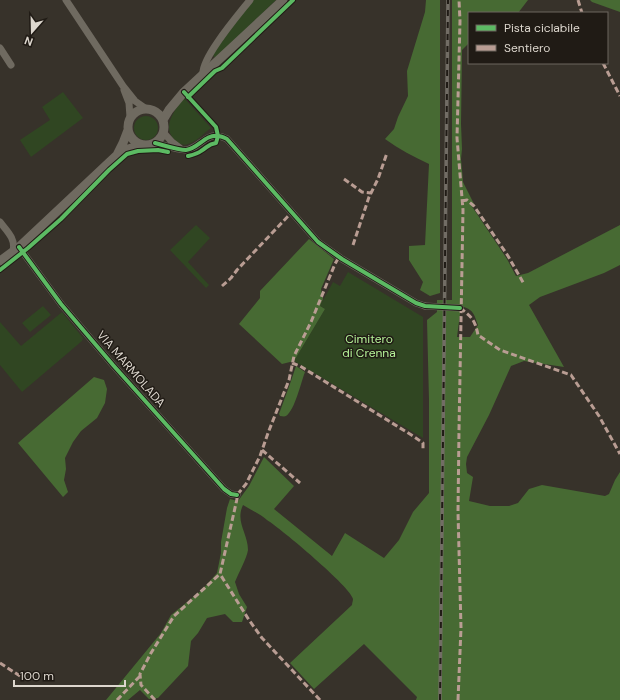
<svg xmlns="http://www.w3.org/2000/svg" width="620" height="700" viewBox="0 0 620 700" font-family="'DM Sans',sans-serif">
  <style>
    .green { fill: #304622 }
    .forest { fill: #476a33; fill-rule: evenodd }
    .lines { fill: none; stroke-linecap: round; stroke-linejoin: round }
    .minor { stroke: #6f6a60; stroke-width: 7 }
    .tertiary { stroke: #6f6a60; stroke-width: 9 }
    .rail-casing { stroke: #726d65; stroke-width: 3.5 }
    .rail { stroke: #201b15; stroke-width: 2; stroke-dasharray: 6; stroke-linecap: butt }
    .minor-bridge { stroke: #6f6a60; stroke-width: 7 }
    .quiet { stroke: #b99d93; stroke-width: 3; stroke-dasharray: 6 3; stroke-linecap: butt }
    .cycleway-casing { stroke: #201b15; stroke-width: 6 }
    .cycleway { stroke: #5cba63; stroke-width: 4 }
    .labels { text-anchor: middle; stroke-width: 3; stroke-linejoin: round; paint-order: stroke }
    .park-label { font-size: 12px; fill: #b5f298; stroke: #201b15 }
    .street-label { font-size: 12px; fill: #ddd7ce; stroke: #201b15 }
  </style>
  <rect width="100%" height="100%" fill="#37322a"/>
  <path class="green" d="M252,0H276L216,58L214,57L213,54Z
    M63,92L83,118L31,157L20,140L50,120L42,107Z
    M184,98L211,128C204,133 196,142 188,144C184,146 180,144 177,142C160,128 174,111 184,98Z
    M134 128a12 12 0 1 1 24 0a12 12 0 1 1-24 0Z
    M196,225L210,238L188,262L209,285L206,288L170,250Z
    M348,272L423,317V438L294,361L325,309L320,306L333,282L340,286Z
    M43,306L51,315L30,332L22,323Z
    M62,312L83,338L82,341L22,392L0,365V322L21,346Z"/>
  <path class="forest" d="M426,0H440V293L430,296L420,290L423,282L409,260V246L425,245L429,164C414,157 399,149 385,139L394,129L398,117L408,96L407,71L425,12Z
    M452,0H528L518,13H469V43L462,50L461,124L462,149L461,159L462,170L463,182L474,204L471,205L507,259L516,276L528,273L620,225V265L604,273L540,297L529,305L564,367L524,361L511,366L489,415L467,457L466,464L467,473L473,477L469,501L490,506H509L518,503L529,489L542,485L605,496L609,494L615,480L620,472V700H416L417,697L364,644L314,689L290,663L352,605C352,603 353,601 353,599C352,588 280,528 267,520C260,514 251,510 243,505C235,522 248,533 248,550C247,558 238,574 235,582L239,594L247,607L242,622H233L225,614L207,618L198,633L191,641L188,666L158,698L149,699L140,690L128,700H106L161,633L171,615L202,590L217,573L221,553V542L227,508L230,499L238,501L249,486L264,457L294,486L274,509L332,556L345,533L384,558L399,540L413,512L429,493V400L427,320L437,312V300H452ZM461,306C474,310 474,314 478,325L470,337H457Z
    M590,0H620V12L592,2Z
    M309,239L334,259L321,289L323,299L320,306L325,309L294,361L282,364L239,324L260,298V291Z
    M296,366L305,372C301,382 295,410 286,416C284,417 282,416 280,416L279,414L291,381Z
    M94,377L104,380L107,389L105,403L97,418L81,431L73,442L65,458L66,469L64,480L68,492L63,497L18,443Z"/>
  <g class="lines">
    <path class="minor" d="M66,0L123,86L135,101L145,108
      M0,48L11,65
      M203,74C201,58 239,14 250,0
      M124,90L129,103L130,117
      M163,132L172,142L180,148
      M155,143C163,145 178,150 186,150C198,149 205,134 218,136C221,136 225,138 227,139L318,242L342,259L416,303L425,306
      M0,222C7,231 16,239 13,251
      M19,247L61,304L113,365L224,489L231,494L237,495"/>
    <path class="tertiary" d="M128 127a18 18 0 1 1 36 0a18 18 0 1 1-36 0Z
      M163,120L169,110L184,92L283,0
      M117,155L123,143L128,130
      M0,261L19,247L117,155L128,149L142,145"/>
    <defs>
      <path id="rail" d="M440,700L448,0"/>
    </defs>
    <use href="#rail" class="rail-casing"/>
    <use href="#rail" class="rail"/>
    <path class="minor-bridge" d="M425,306L460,308"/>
    <path class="quiet" d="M578,0L582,13
      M603,63L620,96
      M344,179L362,192L371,193
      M462,201L467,200L474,206L508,256L524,284
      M353,245L369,197L378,179L387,153
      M222,286L231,278L237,270L292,212
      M460,308C472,317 475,320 478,335L500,350L571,375L599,416L620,454
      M292,363L300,366L413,436L423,443V450
      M262,450L300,483
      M0,663L20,676
      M117,700L140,676
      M155,700L141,685L140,674L151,653L174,616L220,574
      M320,700L262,638L249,620L220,574L237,499V495L246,484L260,456L268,433L289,380L294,356L311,322L335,264L339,257
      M458,700L461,628L458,512L459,430L463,210L457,138L460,21L459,0"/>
    <defs>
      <path id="cycleway" d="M184,92L216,127L218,136L216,143C208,144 208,147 201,151C197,154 192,155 188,156
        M188,97L215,71L222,68L293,0
        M155,143C163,145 178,150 186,150C198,149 205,134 218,136C221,136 225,138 227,139L318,242L342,259L416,303L425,306L460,308
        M19,247L61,304L113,365L224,489L231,494L237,495
        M0,270L28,248L61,219L109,170L127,154L138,151L158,150L168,152"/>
    </defs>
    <use href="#cycleway" class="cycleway-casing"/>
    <use href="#cycleway" class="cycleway"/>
  </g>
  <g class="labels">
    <g class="park-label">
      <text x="369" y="343">Cimitero<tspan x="369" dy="14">di Crenna</tspan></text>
    </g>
    <g class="street-label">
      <text transform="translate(131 369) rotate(49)" y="4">VIA MARMOLADA</text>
    </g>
  </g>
  <rect x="468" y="12" width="140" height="52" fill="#201b15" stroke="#6c665f"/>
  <rect x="476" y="25" width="20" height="6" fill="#5cba63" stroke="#6c665f"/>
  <text x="504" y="32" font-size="12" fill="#ddd7ce">Pista ciclabile</text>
  <rect x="476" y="45" width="20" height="6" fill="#b99d93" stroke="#6c665f"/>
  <text x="504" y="52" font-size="12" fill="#ddd7ce">Sentiero</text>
  <g transform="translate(32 32) rotate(200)" stroke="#201b15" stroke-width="3" paint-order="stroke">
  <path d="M0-3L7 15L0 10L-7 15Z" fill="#ddd7ce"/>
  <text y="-6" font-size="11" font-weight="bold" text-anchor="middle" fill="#ddd7ce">N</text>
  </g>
  <path d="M14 680v6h111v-6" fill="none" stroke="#ddd7ce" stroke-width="2"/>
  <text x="20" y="680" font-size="12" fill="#ddd7ce" stroke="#201b15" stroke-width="3" paint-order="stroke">100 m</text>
</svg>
